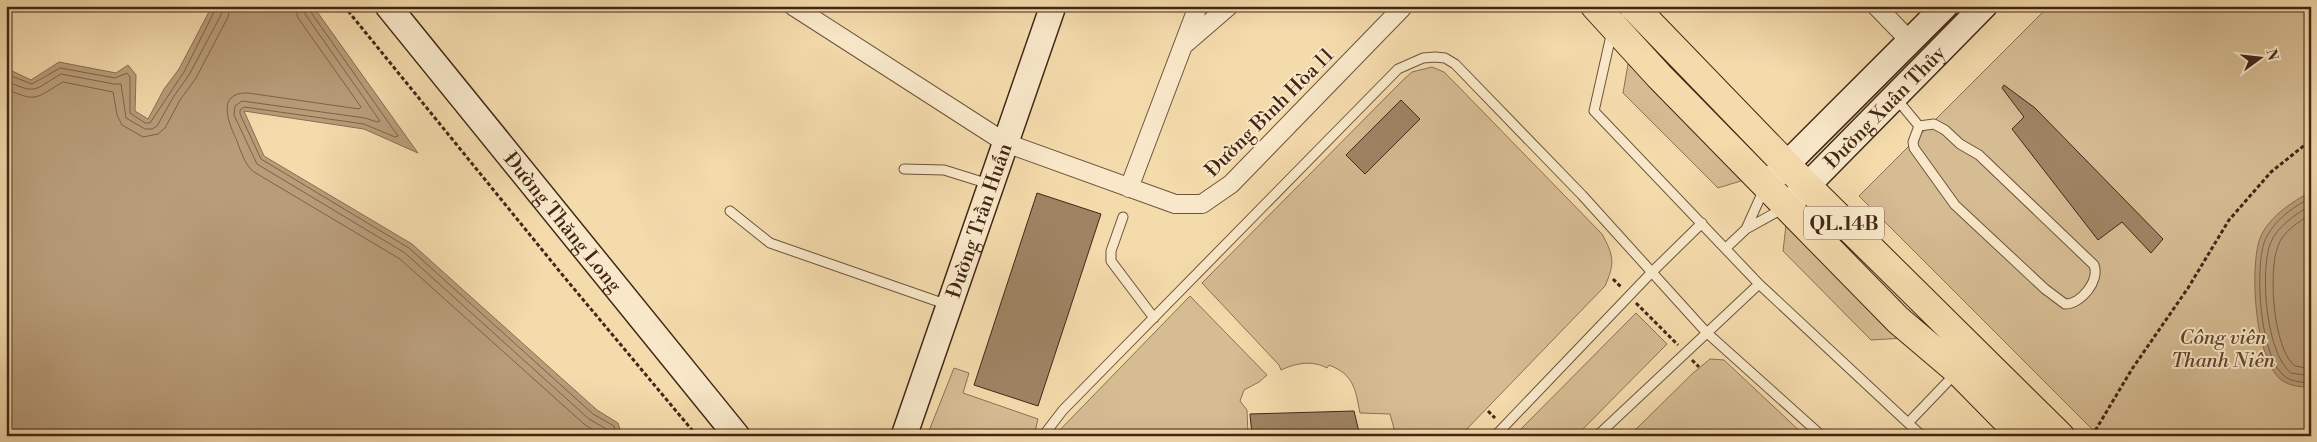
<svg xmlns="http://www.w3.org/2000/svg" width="2317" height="442" viewBox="0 0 2317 442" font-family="'Libre Bodoni',serif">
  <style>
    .green { fill: #d6bc93; stroke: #8c7155 }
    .water { fill: #b89d79; stroke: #896d52 }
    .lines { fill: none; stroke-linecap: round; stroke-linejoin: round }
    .shore { stroke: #7e6248; stroke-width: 1 }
    .building { fill: #9f8464; stroke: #432617 }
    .lane-casing { stroke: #6f533c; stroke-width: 11 }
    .street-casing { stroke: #6f533c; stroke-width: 20 }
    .secondary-casing { stroke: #432617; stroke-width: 28 }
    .highway-casing { stroke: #432617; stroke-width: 30 }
    .path { stroke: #432617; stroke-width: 3; stroke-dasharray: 4 2.5; stroke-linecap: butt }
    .lane { stroke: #f8e8c9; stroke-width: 9 }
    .street { stroke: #f8e8c9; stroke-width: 18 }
    .secondary { stroke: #f8e8c9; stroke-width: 25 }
    .highway { stroke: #f4dbac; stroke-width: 28 }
    .labels { text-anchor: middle; stroke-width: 4; stroke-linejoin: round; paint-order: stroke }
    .shield { fill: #f8e8c9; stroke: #79604c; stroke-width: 1 }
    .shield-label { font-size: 19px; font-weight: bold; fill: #432617 }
    .street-label { font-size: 20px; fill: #432617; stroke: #f8e8c9 }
    .park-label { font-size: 20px; font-style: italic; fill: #604430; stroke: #f8e8c9 }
  </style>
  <rect width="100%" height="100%" fill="#f4dbac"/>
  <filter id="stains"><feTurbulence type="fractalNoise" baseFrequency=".004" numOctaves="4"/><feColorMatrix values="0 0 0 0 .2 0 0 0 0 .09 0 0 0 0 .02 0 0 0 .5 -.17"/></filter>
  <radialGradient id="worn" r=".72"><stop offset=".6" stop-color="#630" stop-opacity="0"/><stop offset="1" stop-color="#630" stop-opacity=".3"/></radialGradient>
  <path class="green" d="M2049,6H2311V436H2099L1859,196Z
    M1628,64L1744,180L1718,188L1623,93Z
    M1432,67L1444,72L1453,81L1602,234C1614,256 1615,263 1605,286L1463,433L1466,436H1396L1390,414L1360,413C1355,388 1354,375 1329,365L1327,368C1312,360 1296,363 1281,370L1279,365L1202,283L1403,80L1412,72Z
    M1786,225L1904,338L1871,340L1783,251Z
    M1190,296L1267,375L1259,382L1244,390L1240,401L1247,410L1248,436H1054Z
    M1636,313L1667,344L1576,436H1523L1519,431Z
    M1710,359L1724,360L1805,436H1629L1692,374Z
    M954,368L969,373L963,393L1038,419L1034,436H927Z"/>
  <path class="water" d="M212,6H313L418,153L364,129L244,111L264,156L412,244L597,410L618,423L622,436H6V68L31,80L59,62L116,73L128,65L136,75L135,111L148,119L164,89L179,69Z
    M2311,192V387C2299,387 2288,386 2279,378C2255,355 2250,272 2259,241C2266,219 2291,202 2311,192Z"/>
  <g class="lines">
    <path class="shore" d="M295,6L298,18L361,107L359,109L248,93C215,92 229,124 237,141C241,152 245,165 254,172L400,259L584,424L602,436
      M303,6L305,14L380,121L377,122L365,118L242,101L235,106L234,115L257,164L405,253L589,419L608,430L610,436
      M309,6L310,11L398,136L395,137L364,124L244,107L240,110V114L261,159L409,248L593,414L614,426L617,436
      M6,74L32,84L60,68L115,78L127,73L130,77V113L145,123H150L184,72L217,6
      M6,81C38,95 33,90 61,74L114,84H121L126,118L145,129H152L157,126L174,96L189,75L222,13L223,6
      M6,89C38,103 35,98 63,82L113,92L117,115L122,125L143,137L158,134L165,128L180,100L196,78L228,17L231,6
      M2311,198C2293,206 2271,223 2264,243C2255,271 2260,352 2282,374C2290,382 2300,382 2311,383
      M2311,205C2296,214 2276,227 2270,244C2260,274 2266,353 2291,373L2311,376
      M2311,214C2299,222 2283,231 2278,246C2268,271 2273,349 2295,366L2311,369"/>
  </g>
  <path class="building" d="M2004,85L2035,108L2163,239L2151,253L2122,222L2098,240L2012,129L2024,117L2002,88Z
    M1401,100L1420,119L1365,174L1346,155Z
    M1037,193L1101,214L1038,406L974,385Z
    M1354,411L1360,436H1252L1250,414Z"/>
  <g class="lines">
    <defs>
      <path id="lane" d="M1612,31L1594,111L1759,284L1922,436
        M1895,97L1919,126
        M1934,124L1945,130L1960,144L1979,155L2094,265C2100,281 2081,304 2065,304L2045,289L1955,205L1914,148L1913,142L1919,126Z
        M904,169L944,170L989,184
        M730,211L770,243L948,305
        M1123,217L1111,251V261L1154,318
        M1746,229L1764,189
        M1726,248L1746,229L1784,208
        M1909,422L1955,374
        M1043,436L1063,410L1398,69L1423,58L1435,57L1445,58L1455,64L1582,195L1706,332L1822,436
        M1495,436L1651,273L1702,223
        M1597,436L1759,284"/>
      <path id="street" d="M793,6L1006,143L1175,204H1202L1231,184L1402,8L1401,6
        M1876,6L1911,42
        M1185,44L1229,6
        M1129,188L1198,6"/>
      <g id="secondary">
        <path id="s1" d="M388,6L737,436"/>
        <path d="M1772,179L1945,6"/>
        <path id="s2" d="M1792,201L1984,6"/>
        <path id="s3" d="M904,436L1053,6"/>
      </g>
      <path id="highway" d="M1595,6L1659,76L1898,320L1958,371L2022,436
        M1633,6L1807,186L2060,436"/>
    </defs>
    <use href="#lane" class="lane-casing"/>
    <use href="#street" class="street-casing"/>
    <use href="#secondary" class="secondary-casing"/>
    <use href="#highway" class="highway-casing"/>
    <path class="path" d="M344,6L565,278L697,436
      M1613,279L1622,288
      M1636,303L1678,345
      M1692,360L1699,367
      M1488,411L1495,418
      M2092,436L2132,369L2188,288L2229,220L2271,172L2311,140"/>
    <use href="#lane" class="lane"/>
    <use href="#street" class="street"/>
    <use href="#secondary" class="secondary"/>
    <use href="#highway" class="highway"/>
  </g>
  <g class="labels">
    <rect class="shield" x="1804" y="206.5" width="80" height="33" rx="4"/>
    <g class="shield-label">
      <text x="1844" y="230">QL.14B</text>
    </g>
    <g class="street-label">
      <text dy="7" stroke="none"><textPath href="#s2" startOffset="132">Đường Xuân Thủy</textPath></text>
      <text transform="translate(1269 112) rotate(-45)" y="7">Đường Bình Hòa 11</text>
      <text dy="7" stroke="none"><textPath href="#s1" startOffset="278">Đường Thăng Long</textPath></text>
      <text dy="7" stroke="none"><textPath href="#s3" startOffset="228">Đường Trần Huấn</textPath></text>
    </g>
    <g class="park-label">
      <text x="2223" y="344">Công viên<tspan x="2223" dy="23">Thanh Niên</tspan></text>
    </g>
  </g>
  <rect width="2317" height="442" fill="none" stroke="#f4dbac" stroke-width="25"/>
  <rect x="8" y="8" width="2302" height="427" fill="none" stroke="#432617" stroke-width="2.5"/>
  <rect x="12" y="12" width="2292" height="417" fill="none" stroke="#432617"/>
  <g transform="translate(2260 58) rotate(75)" stroke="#f8e8c9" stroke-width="4" paint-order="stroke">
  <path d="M0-4L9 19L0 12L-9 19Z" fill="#432617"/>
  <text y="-8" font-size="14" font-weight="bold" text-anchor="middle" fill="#432617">N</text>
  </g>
  <rect width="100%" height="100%" filter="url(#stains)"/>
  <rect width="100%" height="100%" fill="url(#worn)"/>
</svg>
